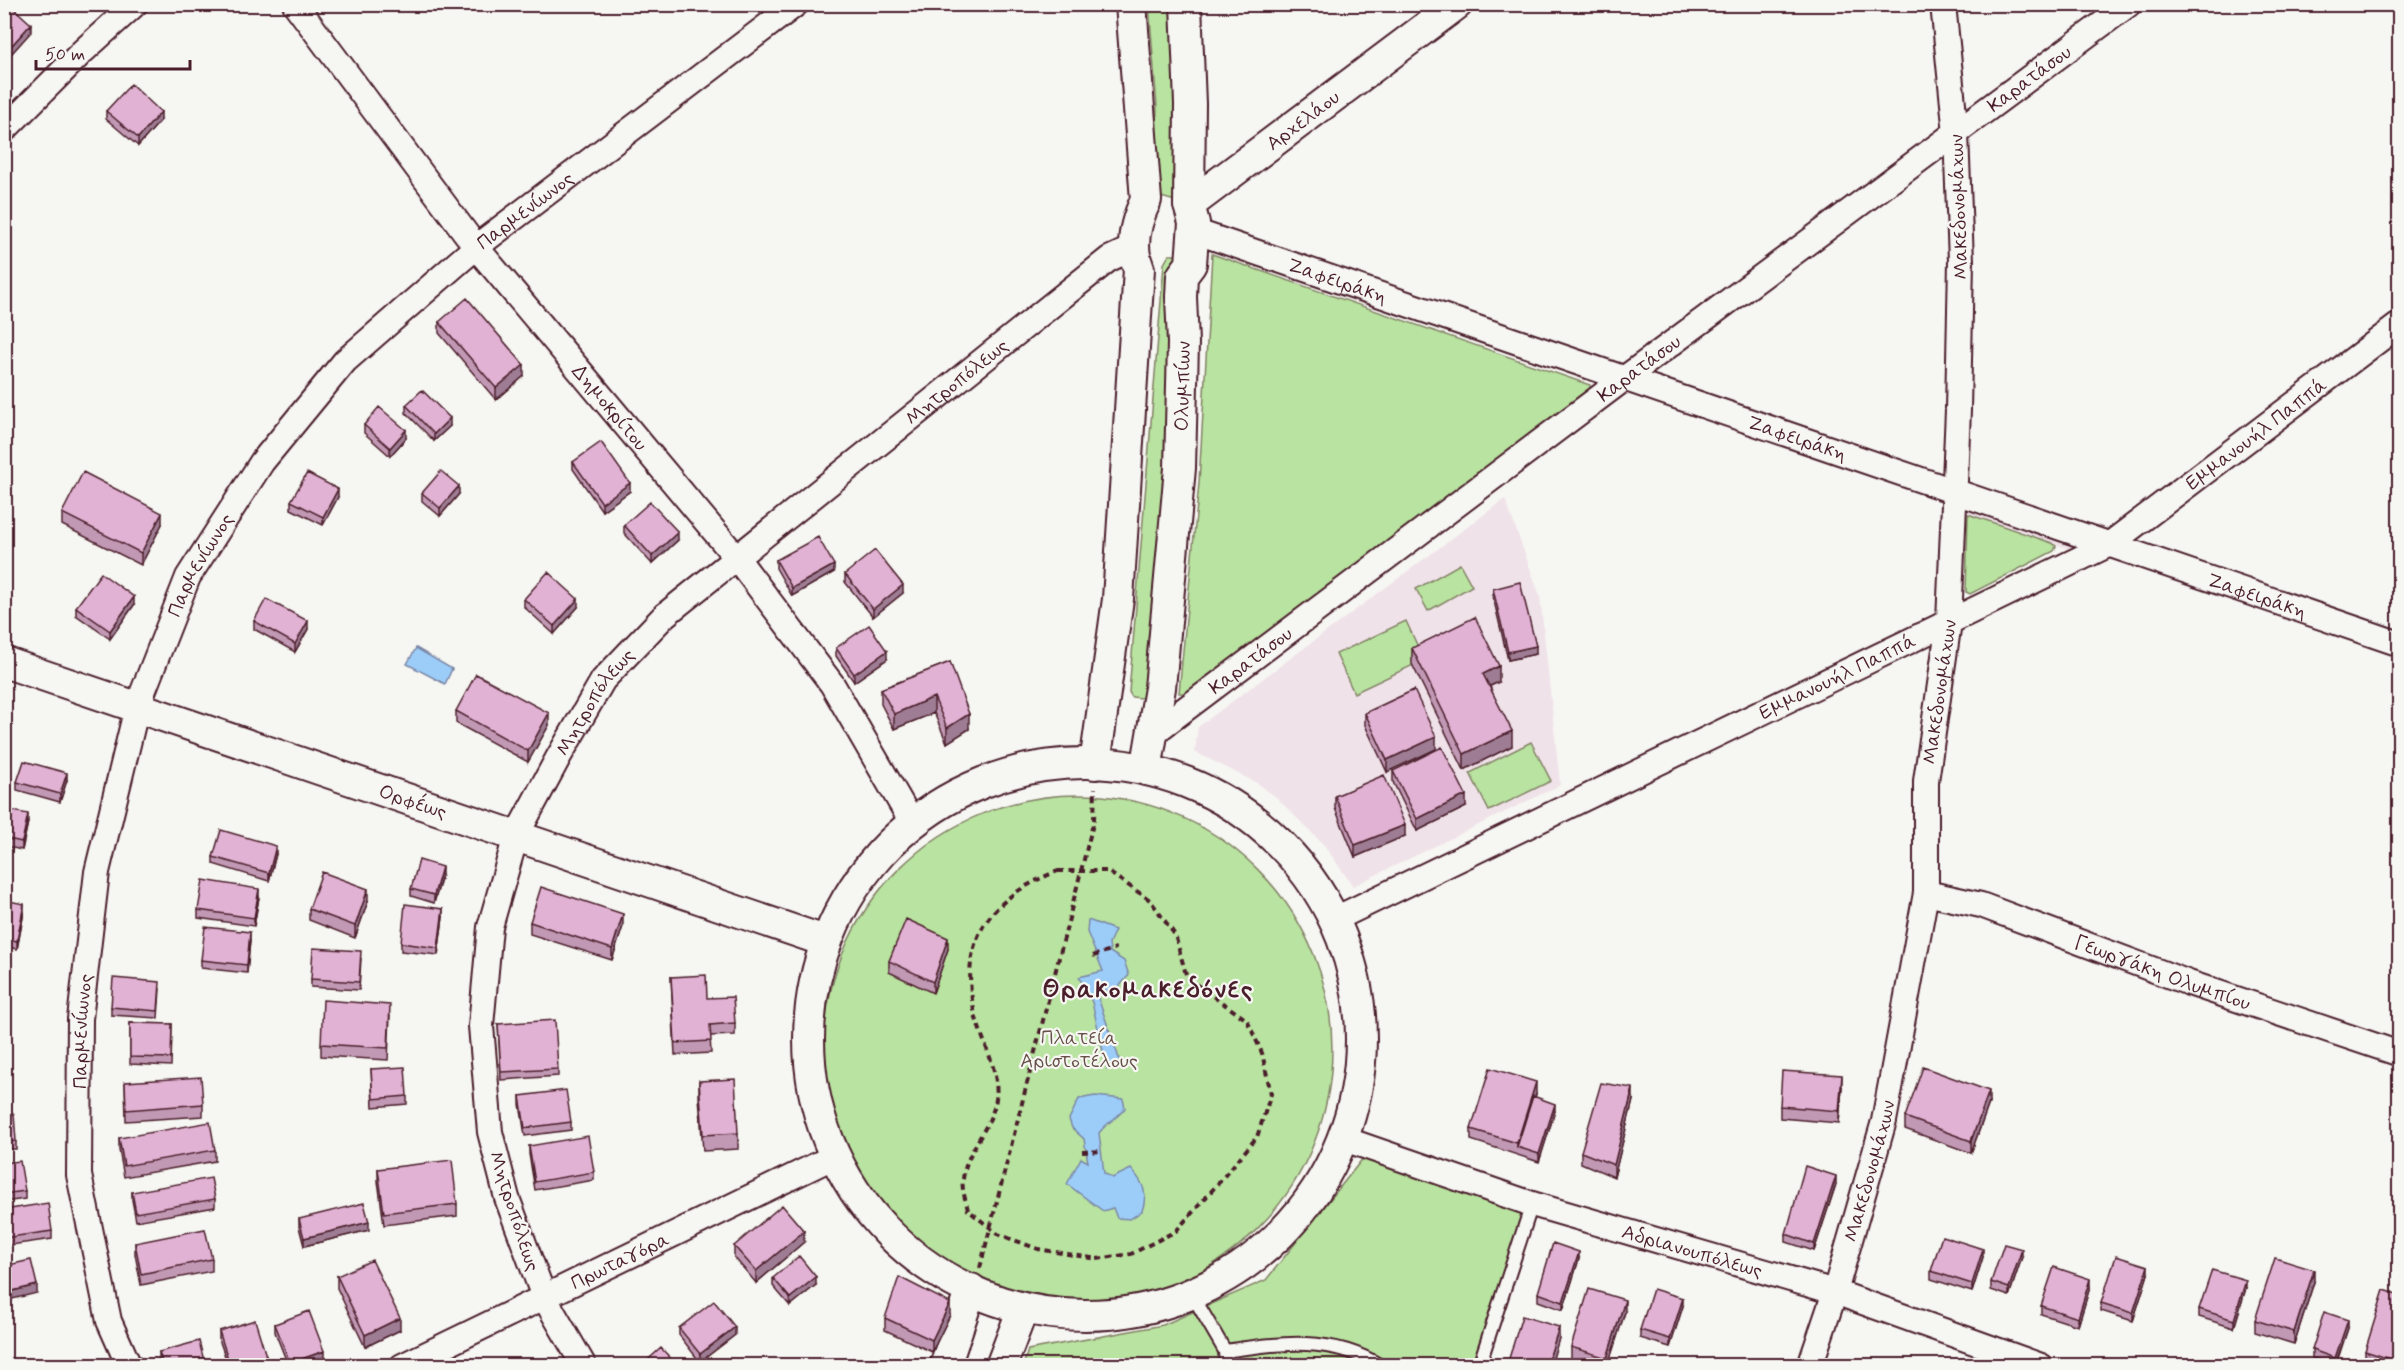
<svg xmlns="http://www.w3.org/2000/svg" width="2404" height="1370" viewBox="0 0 2404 1370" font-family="Mynerve,sans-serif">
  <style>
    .built { fill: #f0e2e9 }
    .green { fill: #b9e3a0; stroke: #828166; stroke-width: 1.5 }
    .water { fill: #9ccdf8; stroke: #7b87a6; stroke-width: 1.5 }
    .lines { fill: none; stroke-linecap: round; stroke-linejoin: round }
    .service-casing { stroke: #4a1f2b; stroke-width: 16 }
    .minor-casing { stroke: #4a1f2b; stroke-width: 28 }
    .tertiary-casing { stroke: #4a1f2b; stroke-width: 34 }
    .path { stroke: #4a1f2b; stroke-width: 4; stroke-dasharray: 6 4.5; stroke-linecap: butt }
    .service { stroke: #f6f6f2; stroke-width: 12 }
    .minor { stroke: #f6f6f2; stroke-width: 24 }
    .tertiary { stroke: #f6f6f2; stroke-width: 30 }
    .wall { fill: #c299b5; stroke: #4a1f2b; stroke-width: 1.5 }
    .shaded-wall { fill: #9e7d94; stroke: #4a1f2b; stroke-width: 1.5 }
    .building { fill: #e1b2d3; stroke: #4a1f2b; stroke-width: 1.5 }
    .labels { text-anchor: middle; stroke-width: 4.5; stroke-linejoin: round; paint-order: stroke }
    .street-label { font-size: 20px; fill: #4a1f2b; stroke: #f6f6f2 }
    .park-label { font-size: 20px; fill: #665048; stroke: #f6f6f2 }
    .district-label { font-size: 26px; font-weight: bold; letter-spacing: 1.5px; fill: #4a1f2b; stroke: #f6f6f2 }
  </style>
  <rect width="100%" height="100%" fill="#f6f6f2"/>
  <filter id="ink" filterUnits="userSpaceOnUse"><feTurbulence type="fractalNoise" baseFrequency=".0167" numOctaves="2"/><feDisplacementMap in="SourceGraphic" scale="12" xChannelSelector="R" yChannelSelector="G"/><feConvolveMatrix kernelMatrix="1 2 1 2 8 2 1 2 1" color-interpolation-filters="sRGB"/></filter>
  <g filter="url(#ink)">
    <path class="built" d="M1972,486L2086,525L2077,552L1963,512Z
      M1505,499L1540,596L1560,785L1353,886L1324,845L1276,797L1257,783L1195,752L1198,727Z"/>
    <path class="green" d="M1149,5H1187L1189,205L1154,195L1157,107Z
      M1212,254L1590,385V390L1283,624L1186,693H1179L1199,483Z
      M1169,255H1186L1158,700L1132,697L1129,692L1164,264Z
      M1968,514L2052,543L2056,546L2054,551L1970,594L1966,592Z
      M1460,564L1472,586L1428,611L1416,589Z
      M1406,621L1424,660L1354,693L1336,654Z
      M1531,742L1551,781L1489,811L1470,773Z
      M824 1049a254 254 0 1 1 508 0a254 254 0 1 1-508 0Z
      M1368,1152L1524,1209L1472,1365L1023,1366L1028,1350L1163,1325L1266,1280Z"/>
    <path class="water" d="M416,648L452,669L445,684L407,664Z
      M1088,920L1115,930L1109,943L1110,952L1124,961L1129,975L1116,990L1096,992L1121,1064L1107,1069L1092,1002L1079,977L1103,971L1087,932Z
      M1095,1096L1123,1099L1125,1108C1118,1118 1107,1122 1099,1133L1104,1173L1112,1178L1131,1169C1144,1183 1148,1194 1142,1211L1130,1219L1117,1218L1113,1208L1103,1211L1067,1184L1081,1158L1088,1162L1084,1139L1072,1128L1069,1119L1079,1099Z"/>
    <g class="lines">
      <defs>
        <path id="service" d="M1193,1296L1225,1351L1226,1366
          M1225,1351C1281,1343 1330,1335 1381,1366
          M1479,1366L1532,1204"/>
        <g id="minor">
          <path id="s1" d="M295,4L476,247L736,557L832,684L910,819"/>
          <path d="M4,130L83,51L135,4"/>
          <path id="s2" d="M1194,231L2400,644"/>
          <path id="s3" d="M1152,734L1625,378L2129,4"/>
          <path id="s4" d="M1926,893L1981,905L2189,983L2400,1054"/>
          <path id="s5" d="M1333,920L2110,544L2400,324"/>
          <path id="s6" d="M1344,1139L1532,1204L1835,1292L2041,1366"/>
          <path id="s7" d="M129,1366L109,1321L79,1175L80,1019L97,872L137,707L188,577L262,462L345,361L476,247L796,4"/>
          <path id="s8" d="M402,1366L837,1155"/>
          <path id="s9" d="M584,1366L544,1297L507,1198L490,1132L481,1026L490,927L516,836L558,758L603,680L665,615L1109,259L1135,247"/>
          <path id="s10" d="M1810,1366L1835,1292L1884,1121L1926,893V781L1949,622L1958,410L1961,261L1956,134L1943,4"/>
        </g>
        <g id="tertiary">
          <path id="s11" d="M1189,205L1457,4"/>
          <path id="s12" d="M4,662L822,940"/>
          <circle cx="1085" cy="1039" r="276"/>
          <path d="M1095,764L1118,599L1139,269C1129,247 1136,221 1146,200L1131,4"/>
          <path id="s13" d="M1146,770L1160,688L1180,468L1183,343L1181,297L1182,276L1191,264L1194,223L1189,205L1190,104L1186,4"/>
          <path d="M945,1366L971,1289"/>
          <path d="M1001,1366L1022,1311"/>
        </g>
      </defs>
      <use href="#service" class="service-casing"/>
      <use href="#minor" class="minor-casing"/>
      <use href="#tertiary" class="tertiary-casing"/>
      <path class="path" d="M1058,871H1107L1150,900L1175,935L1187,978L1247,1020L1262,1053L1271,1094L1257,1137L1216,1186L1176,1231L1131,1254L1097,1259L1038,1249L998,1234L968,1210C966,1201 961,1188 963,1179C966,1150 992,1127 996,1099C1000,1068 980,1039 974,1010C958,937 993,896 1058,871Z
        M1093,956L1116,948
        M1082,1152L1103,1151
        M980,1268L1094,820L1095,788"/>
      <use href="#service" class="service"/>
      <use href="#minor" class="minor"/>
      <use href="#tertiary" class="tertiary"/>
    </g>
    <path class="wall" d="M106,111L161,120L138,146L106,119Z
      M439,322L524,376L496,400L439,333Z
      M406,405L450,426L434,441L406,413Z
      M364,425L406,438L390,456L364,433Z
      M573,462L630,491L602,511L573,469Z
      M422,493L459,494L440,516L422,501Z
      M338,497L323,525L291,509V501Z
      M62,513L162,524L141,565L62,525Z
      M624,525L678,540L652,564L624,533Z
      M776,560L834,572L792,596L776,568Z
      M845,574L903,593L873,617L845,582Z
      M1493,589L1536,654L1508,660L1493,597Z
      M524,599L578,607L554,634L524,607Z
      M134,605L110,639L76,615V607Z
      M254,621L308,629L295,652L254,629Z
      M836,648L887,659L854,682L836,656Z
      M1412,648L1499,682L1490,686L1512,746L1464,770L1412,664Z
      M950,662L969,729L947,743L934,713L894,729L881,704V689Z
      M1414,690L1387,772L1365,725V713Z
      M456,711L549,725L528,762L456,723Z
      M1393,771L1466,807L1417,831L1393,782Z
      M67,780L60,802L17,790V782Z
      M1335,796L1405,836L1355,857L1335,808Z
      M4,809L28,822L22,850L4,846Z
      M276,854L269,881L213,864V857Z
      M442,875L434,903L411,896V889Z
      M259,897L254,926L198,918V910Z
      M4,900L24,912L17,949L4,946Z
      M368,901L355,938L309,920V909Z
      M443,917L438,955L401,951V943Z
      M530,922L623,926L612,960L530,934Z
      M250,940L247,973L201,968V960Z
      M948,949L933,993L889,972V961Z
      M361,959L359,990L311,987V979Z
      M671,977L707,998L735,1023V1035L710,1036L711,1053L675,1055Z
      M160,989L158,1018L111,1015V1007Z
      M390,1016L388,1060L321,1056V1044Z
      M130,1023L172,1024L171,1066L130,1064Z
      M498,1024L558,1069V1076L501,1080Z
      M371,1069L407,1096V1104L373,1107Z
      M699,1081L738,1133V1149L703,1151L699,1097Z
      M125,1082L203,1104V1116L126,1121Z
      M1842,1087L1839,1123L1780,1118V1106Z
      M1536,1094L1535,1097L1555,1111L1539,1162L1471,1140V1129Z
      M520,1096L571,1122V1130L525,1136L520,1104Z
      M1633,1100L1614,1177L1581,1163V1152Z
      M1989,1103L1971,1153L1905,1129V1117Z
      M4,1115L16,1141V1149H4Z
      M119,1138L215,1150V1161L124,1177L119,1150Z
      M529,1146L594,1172V1180L535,1190L529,1154Z
      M4,1163L25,1191V1199L4,1202Z
      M378,1169L457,1204V1216L384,1225L378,1181Z
      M1836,1184L1814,1251L1786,1242V1234Z
      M132,1192L215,1199V1207L136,1221L132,1200Z
      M4,1210L52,1231V1239L4,1246Z
      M299,1219L369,1230L304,1246L299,1227Z
      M804,1242L756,1283L734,1257V1246Z
      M135,1243L212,1259V1271L141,1285L135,1254Z
      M1983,1257L1972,1292L1931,1279V1271Z
      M2022,1257L2009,1296L1991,1290V1282Z
      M1579,1259L1563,1310L1538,1301V1293Z
      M2148,1274L2133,1321L2101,1311V1303Z
      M337,1276L400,1330L365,1347L337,1288Z
      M773,1278L816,1285L790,1306L773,1286Z
      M2314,1282L2294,1344L2255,1332V1320Z
      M2090,1287L2078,1326L2041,1314V1306Z
      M2246,1288L2234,1328L2199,1317V1309Z
      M2400,1295V1346L2393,1365H2386L2365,1359V1351Z
      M1683,1306L1670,1347L1640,1338V1330Z
      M1625,1312L1608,1365H1593L1571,1359V1347Z
      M950,1315L932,1352L885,1330V1318Z
      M275,1324L324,1358L304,1365H288L275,1332Z
      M679,1328L735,1335L700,1362L679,1335Z
      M2348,1328L2336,1365L2312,1358V1350Z
      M219,1331L266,1364L259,1365H228L219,1339Z
      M159,1352L204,1365H160L159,1360Z"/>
    <path class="shaded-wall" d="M31,24V32L4,62V54Z
      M161,112V120L138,146V138Z
      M524,365V376L496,400V388Z
      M450,418V426L434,441V434Z
      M406,430V438L390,456V448Z
      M630,483V491L602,511V503Z
      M459,486V494L440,516V508Z
      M338,489V497L323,525V517Z
      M9,495V503L4,517V509Z
      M162,513V524L141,565V553Z
      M678,532V540L652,564V556Z
      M834,565V572L792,596V588Z
      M903,585V593L873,617V609Z
      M134,597V605L110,639V631Z
      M578,599V607L554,634V626Z
      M308,621V629L295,652V644Z
      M1536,646V654L1508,660V652Z
      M887,651V659L854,682V674Z
      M1499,666V682L1483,689V674Z
      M934,697V713L894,729V714Z
      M549,713V725L528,762V751Z
      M969,714V729L947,743V728Z
      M1512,731V746L1464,770V754Z
      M1436,737V749L1387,772V760Z
      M67,773V780L60,802V794Z
      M1466,795V807L1417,831V819Z
      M28,814V822L22,850V842Z
      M1405,825V836L1355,857V845Z
      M276,846V854L269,881V873Z
      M442,867V875L434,903V895Z
      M259,889V897L254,926V918Z
      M368,889V901L355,938V926Z
      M24,904V912L17,949V941Z
      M443,909V917L438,955V948Z
      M623,914V926L612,960V949Z
      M250,932V940L247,973V965Z
      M948,938V949L933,993V982Z
      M1842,1075V1087L1839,1123V1111Z
      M1536,1082V1094L1519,1148L1517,1147V1143Z
      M1633,1088V1100L1614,1177V1165Z
      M1989,1091V1103L1971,1153V1141Z
      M1555,1104V1111L1539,1162V1154Z
      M1836,1176V1184L1814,1251V1244Z
      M369,1222V1230L304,1246V1238Z
      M804,1231V1242L756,1283V1271Z
      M1983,1249V1257L1972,1292V1284Z
      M2022,1249V1257L2009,1296V1288Z
      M1579,1252V1259L1563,1310V1302Z
      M2148,1266V1274L2133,1321V1313Z
      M2314,1270V1282L2294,1344V1332Z
      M816,1277V1285L790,1306V1298Z
      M2090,1279V1287L2078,1326V1318Z
      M2246,1280V1288L2234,1328V1320Z
      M37,1285V1293L4,1301V1293Z
      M1683,1298V1306L1670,1347V1339Z
      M1625,1300V1312L1608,1365H1607V1358Z
      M950,1303V1315L932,1352V1340Z
      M400,1318V1330L365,1347V1335Z
      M2348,1320V1328L2335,1365V1358Z
      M735,1327V1335L700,1362V1354Z
      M1559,1327V1339L1551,1365H1547Z
      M2400,1338V1346L2393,1365V1360Z
      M324,1351V1358L304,1365H290V1363Z
      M266,1356V1364L259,1365H234Z
      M204,1361V1365H187Z"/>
    <path class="building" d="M4,4H9L31,24L4,54Z
      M131,84L161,112L138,138L106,111Z
      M467,298L524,365L496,388L439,322Z
      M422,390L450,418L434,434L406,405Z
      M379,407L406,430L390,448L364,425Z
      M601,442L630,483L602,503L573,462Z
      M441,471L459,486L440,508L422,493Z
      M83,472L162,513L141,553L62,513Z
      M307,473L338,489L323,517L291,501Z
      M4,493L9,495L4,509Z
      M650,502L678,532L652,556L624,525Z
      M818,537L834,565L792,588L776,560Z
      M875,550L903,585L873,609L845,574Z
      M548,572L578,599L554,626L524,599Z
      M101,573L134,597L110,631L76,607Z
      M1520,582L1536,646L1508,652L1493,589Z
      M266,599L308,621L295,644L254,621Z
      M1475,617L1499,666L1483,674L1512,731L1464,754L1412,648Z
      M869,625L887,651L854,674L836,648Z
      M950,662L969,714L947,728L934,697L894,714L881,689Z
      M476,674L549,713L528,751L456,711Z
      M1414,690L1436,737L1387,760L1365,713Z
      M1442,747L1466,795L1417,819L1393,771Z
      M24,761L67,773L60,794L17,782Z
      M1384,775L1405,825L1355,845L1335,796Z
      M4,809L28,814L22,842L4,838Z
      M221,830L276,846L269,873L213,857Z
      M419,860L442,867L434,895L411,889Z
      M322,872L368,889L355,926L309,909Z
      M203,880L259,889L254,918L198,910Z
      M541,887L623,914L612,949L530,922Z
      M4,900L24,904L17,941L4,938Z
      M405,904L443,909L438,948L401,943Z
      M906,919L948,938L933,982L889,961Z
      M205,927L250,932L247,965L201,960Z
      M313,948L361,951L359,982L311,979Z
      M706,975L707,998L733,997L735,1023L710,1025L711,1041L675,1043L671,977Z
      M113,978L160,982L158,1011L111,1007Z
      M323,1000L390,1005L388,1048L321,1044Z
      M555,1020L558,1069L501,1072L498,1024Z
      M130,1023L172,1024L171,1058L130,1057Z
      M405,1067L407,1096L373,1099L371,1069Z
      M1923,1067L1989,1091L1971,1141L1905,1117Z
      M1490,1068L1536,1082L1517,1143L1471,1129Z
      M1782,1071L1842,1075L1839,1111L1780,1106Z
      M201,1077L203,1104L126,1110L125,1082Z
      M735,1079L738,1133L703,1135L699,1081Z
      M1601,1083L1633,1088L1614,1165L1581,1152Z
      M566,1090L571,1122L525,1128L520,1096Z
      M1533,1096L1555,1104L1539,1154L1517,1147Z
      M14,1114L16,1141L4,1142V1115Z
      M210,1122L215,1150L124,1166L119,1138Z
      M588,1136L594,1172L535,1182L529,1146Z
      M452,1160L457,1204L384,1213L378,1169Z
      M20,1161L25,1191L4,1194V1163Z
      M1805,1166L1836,1176L1814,1244L1786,1234Z
      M211,1178L215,1199L136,1213L132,1192Z
      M48,1203L52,1231L4,1238V1210Z
      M364,1203L369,1222L304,1238L299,1219Z
      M782,1205L804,1231L756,1271L734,1246Z
      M205,1229L212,1259L141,1274L135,1243Z
      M1942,1236L1983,1249L1972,1284L1931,1271Z
      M1553,1243L1579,1252L1563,1302L1538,1293Z
      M2004,1244L2022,1249L2009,1288L1991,1282Z
      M799,1256L816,1277L790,1298L773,1278Z
      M2116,1256L2148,1266L2133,1313L2101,1303Z
      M2275,1258L2314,1270L2294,1332L2255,1320Z
      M31,1260L37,1285L4,1293V1266Z
      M372,1260L400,1318L365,1335L337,1276Z
      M2054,1267L2090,1279L2078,1318L2041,1306Z
      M2212,1270L2246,1280L2234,1320L2199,1309Z
      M899,1277L950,1303L932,1340L885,1318Z
      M1589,1289L1625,1300L1607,1358L1571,1347Z
      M1653,1289L1683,1298L1670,1339L1640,1330Z
      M2384,1290L2400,1295V1338L2393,1360L2365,1351Z
      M714,1301L735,1327L700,1354L679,1328Z
      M309,1311L324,1351L290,1363L275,1324Z
      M2324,1312L2348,1320L2335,1358L2312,1350Z
      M1522,1316L1559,1327L1547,1365H1507Z
      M255,1320L266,1356L234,1365H230L219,1331Z
      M199,1341L204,1361L187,1365H163L159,1352Z
      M661,1348L677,1365H642Z
      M1845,1361L1860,1365H1843Z"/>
  </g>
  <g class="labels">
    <g class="street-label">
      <text dy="7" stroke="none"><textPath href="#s3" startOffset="1095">Καρατάσου</textPath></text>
      <text dy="7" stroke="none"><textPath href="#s11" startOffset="142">Αρχελάου</textPath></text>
      <text transform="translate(1958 207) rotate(-92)" y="7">Μακεδονομάχων</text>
      <text dy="7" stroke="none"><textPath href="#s7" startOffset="1314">Παρμενίωνος</textPath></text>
      <text dy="7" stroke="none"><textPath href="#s2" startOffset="152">Ζαφειράκη</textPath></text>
      <text dy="7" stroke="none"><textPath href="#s3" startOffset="609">Καρατάσου</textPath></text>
      <text dy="7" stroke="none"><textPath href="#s9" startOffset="1196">Μητροπόλεως</textPath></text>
      <text dy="7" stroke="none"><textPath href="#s13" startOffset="386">Ολυμπίων</textPath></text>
      <text dy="7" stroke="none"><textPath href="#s1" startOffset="512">Δημοκρίτου</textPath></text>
      <text dy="7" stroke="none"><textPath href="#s5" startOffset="1046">Εμμανουήλ Παππά</textPath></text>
      <text dy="7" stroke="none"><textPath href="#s2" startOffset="638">Ζαφειράκη</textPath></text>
      <text dy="7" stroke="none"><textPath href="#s7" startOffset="828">Παρμενίωνος</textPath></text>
      <text dy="7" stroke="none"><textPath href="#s2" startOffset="1124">Ζαφειράκη</textPath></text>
      <text dy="7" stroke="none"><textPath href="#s3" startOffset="123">Καρατάσου</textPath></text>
      <text dy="7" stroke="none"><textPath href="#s5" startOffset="560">Εμμανουήλ Παππά</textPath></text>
      <text dy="7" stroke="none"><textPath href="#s10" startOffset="690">Μακεδονομάχων</textPath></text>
      <text dy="7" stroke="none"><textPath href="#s9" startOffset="710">Μητροπόλεως</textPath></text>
      <text dy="7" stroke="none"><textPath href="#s12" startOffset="432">Ορφέως</textPath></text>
      <text dy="7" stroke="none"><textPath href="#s4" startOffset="250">Γεωργάκη Ολυμπίου</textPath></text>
      <text dy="7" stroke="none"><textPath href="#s7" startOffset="342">Παρμενίωνος</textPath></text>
      <text dy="7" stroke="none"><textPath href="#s10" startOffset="204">Μακεδονομάχων</textPath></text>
      <text transform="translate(515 1211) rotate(72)" y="7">Μητροπόλεως</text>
      <text dy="7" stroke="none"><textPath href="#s6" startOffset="366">Αδριανουπόλεως</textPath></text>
      <text dy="7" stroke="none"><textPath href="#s8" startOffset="242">Πρωταγόρα</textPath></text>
    </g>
    <g class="park-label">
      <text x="1079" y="1044">Πλατεία<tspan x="1079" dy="23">Αριστοτέλους</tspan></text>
    </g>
    <g class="district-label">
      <text x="1148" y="997">Θρακομακεδόνες</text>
    </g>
  </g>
  <rect width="2404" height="1370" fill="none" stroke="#f6f6f2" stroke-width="24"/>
  <rect x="12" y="12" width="2380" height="1346" fill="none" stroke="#4a1f2b" stroke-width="2" filter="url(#ink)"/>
  <path d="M36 60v9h154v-9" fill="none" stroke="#4a1f2b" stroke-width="3"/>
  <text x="45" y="60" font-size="18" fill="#4a1f2b" stroke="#f6f6f2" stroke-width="4.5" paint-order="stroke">50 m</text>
</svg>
